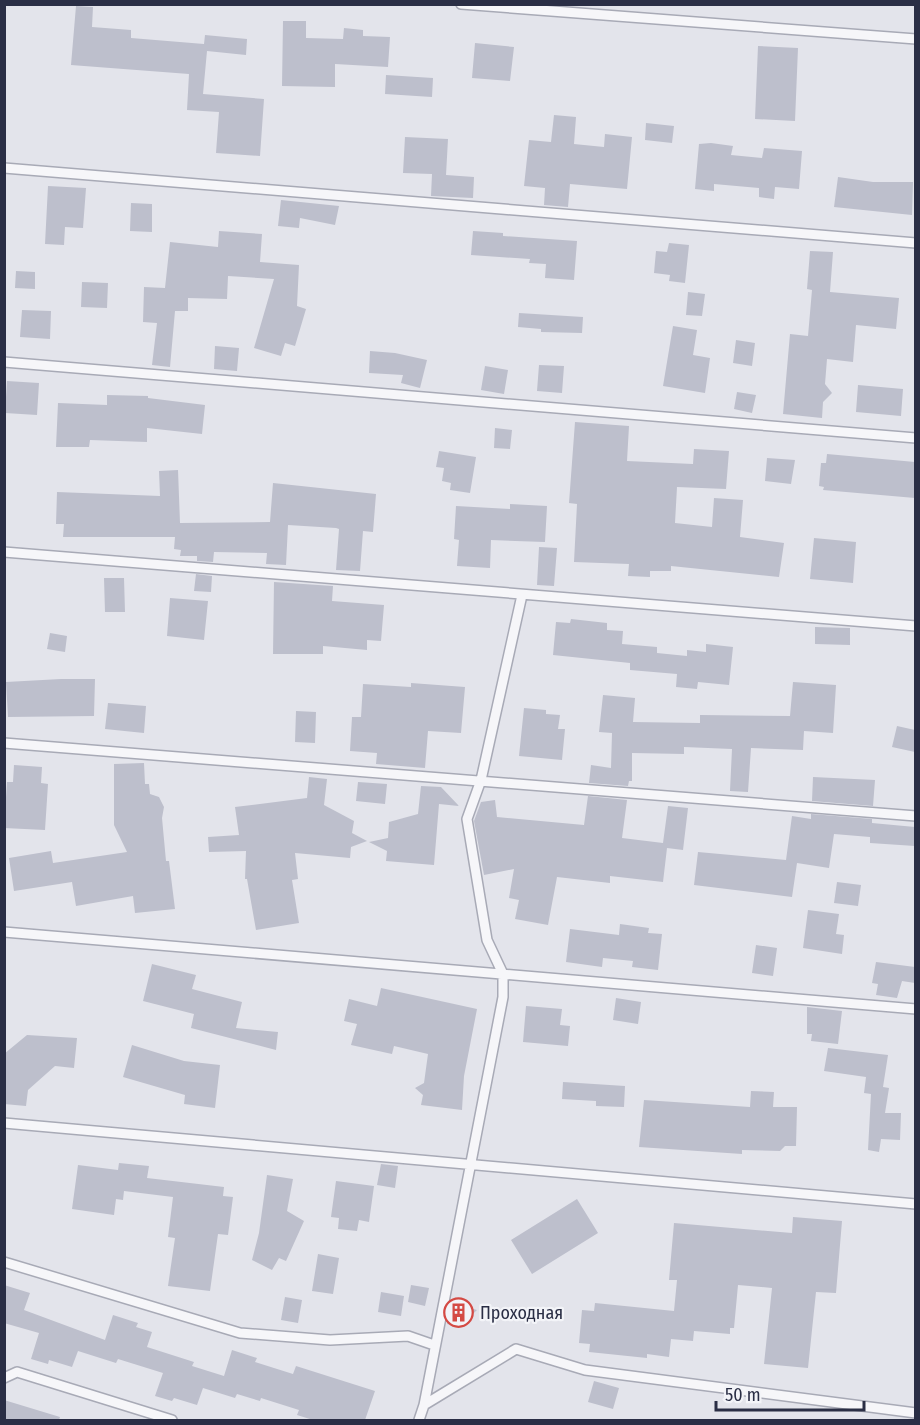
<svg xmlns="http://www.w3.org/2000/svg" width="920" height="1425" viewBox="0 0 920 1425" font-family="'Fira Sans Condensed',sans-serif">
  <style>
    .building { fill: #bdbfcc }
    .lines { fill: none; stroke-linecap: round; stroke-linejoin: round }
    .lane-casing { stroke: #a8aab6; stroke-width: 12 }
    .lane { stroke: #f6f6f9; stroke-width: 9 }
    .labels { text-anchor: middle; stroke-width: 4.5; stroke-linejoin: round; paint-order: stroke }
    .poi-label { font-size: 18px; fill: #2a2e45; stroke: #f3f4f8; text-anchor: start }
  </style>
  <rect width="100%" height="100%" fill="#e3e4eb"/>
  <path class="building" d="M76,6L93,7L92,27L131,30V38L204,44L205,35L247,39L246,55L207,51L203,94L264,99L260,156L216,153L219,112L187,110L189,74L71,65Z
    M283,21H306V38L343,39L344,28L363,30V36L390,37L388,67L335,64V87L282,86Z
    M475,43L514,47L510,81L472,78Z
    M758,46L798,48L795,121L755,119Z
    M386,75L433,78L432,97L385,94Z
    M554,115L576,117L574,144L604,147L605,134L632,137L627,189L570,184L568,207L544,205L545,188L524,186L529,140L551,142Z
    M646,123L674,126L672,143L645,140Z
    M405,137L448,139L446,175L474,177L473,198L431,196L432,174L403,173Z
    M711,143L733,146L731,155L762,158L764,148L802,151L799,189L775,187L774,199L759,197V188L714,184V191L695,189L699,144Z
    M838,177L873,182H913L912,215L834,207Z
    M48,186L86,188L83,228L65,227L64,245L45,244Z
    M281,200L339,206L335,225L300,218L299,228L278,226Z
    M131,203L152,204V232L130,231Z
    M219,231L262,234L260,262L299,265L297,306L306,309L295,346L285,343L281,356L254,348L274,279L228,276L227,299L188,298V311H175L170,367L152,365L157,323L143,322L144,287L165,288L170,242L218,247Z
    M473,231L503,233V236L577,241L574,280L545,278L546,264L529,263L530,259L471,255Z
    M669,243L689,245L685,283L669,281L670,275L654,273L656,251L667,252Z
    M810,251L833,252L830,292L899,298L896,329L856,325L853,362L827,359L825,384L832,393L823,402L822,418L783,414L790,334L808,336L812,290L807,289Z
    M16,271L35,272V289L15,288Z
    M82,282L108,283L107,308L81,307Z
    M688,292L705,294L702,316L686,315Z
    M22,310L51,311L50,339L20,337Z
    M519,313L583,317L582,333L541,332V329L518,327Z
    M673,326L697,330L693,355L710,358L705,393L663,386Z
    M736,340L755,343L752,366L733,363Z
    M215,346L239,348L237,371L214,369Z
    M370,351L395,353L427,360L420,388L401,383L403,375L369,373Z
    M539,365L564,366L562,393L537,391Z
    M485,366L508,370L504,394L481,390Z
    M7,381L39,383L37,415L5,413Z
    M858,385L903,389L901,416L856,412Z
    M737,392L756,395L752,413L734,409Z
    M107,395L148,396V398L205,405L202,434L147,428V442L90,440L89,447H56L58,403L107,405Z
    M575,422L629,426L627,461L693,464L694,449L729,451L726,489L677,487L675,523L712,527L714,498L743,500L740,537L784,543L779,577L671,566V571H650V577L628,576L629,564L574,562L577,504L569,503Z
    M495,428L512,430L510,449L494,448Z
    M439,451L476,457L470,493L450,490L451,483L442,481L444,468L436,467Z
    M827,454L915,462V498L823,490L824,487L819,486L821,463H826Z
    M767,458L795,460L791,484L765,481Z
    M178,470L180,523L270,522L273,483L376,494L373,532L363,531L360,571L336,570L339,529L336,528L288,525L286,565L266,564L267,553L214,552L213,562L197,561V556H180L181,550L174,549L175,537H63L64,524H56L57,492L160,496L159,471Z
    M510,504L547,506L545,542L491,540L490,568L457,566L459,540L454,539L456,506L510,509Z
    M814,538L856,542L853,583L810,579Z
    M539,547L557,548L554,586L537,585Z
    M196,574L212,576L211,592L194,591Z
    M104,578H124L125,612H105Z
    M274,582L333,586L332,601L384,605L381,641L367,640V650L323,646V654H273Z
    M170,598L208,601L204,640L167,636Z
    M571,619L607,623V630L623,631L622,644L657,647V653L687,656V650L706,652V644L733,647L729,685L698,682L697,689L676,687L677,674L630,670V663L553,655L556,622L570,623Z
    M815,627L850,628V645L815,644Z
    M50,633L67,636L65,652L47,649Z
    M61,679H95L94,716L8,717L6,682Z
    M793,682L836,685L833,733L804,731L803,750L751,748L748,792L730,791L732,749L684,747V754L632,753V781H629L628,786L589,783L591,765L611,768L612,733L599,732L603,695L635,698L633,722L700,723V715L790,716Z
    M411,683L465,687L461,733L428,731L425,768L376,764L377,753L350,751L352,717H361L363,684L411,687Z
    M108,703L146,706L144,733L105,729Z
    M524,708L546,710V714L560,715L558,729H565L562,760L519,756Z
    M296,711L316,712L315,743L295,742Z
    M897,726L915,730V752L892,747Z
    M144,763L145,784H149L150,794L159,797L164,807L162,818L166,861H169L175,909L135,913L133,896L76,906L72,882L14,891L9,858L51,851L53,863L127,852L114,825V764Z
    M14,765L42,767L41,783L48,784L45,830L4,828L7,782H13Z
    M309,777L327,779L324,805L354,821L352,833L367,841L351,847L350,858L295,853L298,879L292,880L299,923L256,930L247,879H245L246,851L209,852L208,837L239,835L235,807L307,798Z
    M813,777L875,780L873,806L812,801Z
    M358,782L387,784L385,804L356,801Z
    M421,786L441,787L459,806L439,804L434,865L386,861L387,851L369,842L388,838L389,822L418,814Z
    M588,796L627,800L622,838L663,843L668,806L688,808L683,850L667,848L663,882L610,876V883L557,877L548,925L515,919L519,900L509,898L514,869L484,875L474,821L481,802L495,800L497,817L584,825Z
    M811,814L872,819V823L915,827V846L870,843V837L834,834L829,868L797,863L792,897L694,885L698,852L786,860L792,816L811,819Z
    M837,882L861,885L858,906L834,903Z
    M808,910L839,914L836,934L844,935L842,954L803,948Z
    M620,924L649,928L648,933L662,934L658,970L632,967L633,961L603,958L602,967L566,962L570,929L619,935Z
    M756,945L777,948L773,976L752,973Z
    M876,962L915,967V983L902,981L897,998L876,995L878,984L872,983Z
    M152,964L196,975L192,989L242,1002L236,1028L278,1032L276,1050L191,1028L194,1014L143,1001Z
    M381,988L477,1009L464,1076L462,1110L421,1105L423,1095L415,1088L424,1083L428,1054L394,1046L392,1054L351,1045L357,1024L344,1021L349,999L377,1006Z
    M616,998L641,1002L638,1024L613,1020Z
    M526,1006L562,1009L560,1025L570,1026L568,1046L523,1042Z
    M807,1007L842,1011L838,1044L811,1041L812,1034H807Z
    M27,1035L77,1038L74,1068L55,1066L28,1090L26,1106L4,1104V1054Z
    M132,1045L184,1061L220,1065L215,1108L184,1104L185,1095L123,1077Z
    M828,1048L888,1055L883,1087L889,1088L885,1113H901L900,1140L881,1139L879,1152L868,1150L871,1094L864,1093L866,1077L824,1071Z
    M563,1082L625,1086L624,1107L596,1106V1101L562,1099Z
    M751,1091L774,1092L773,1107H797L796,1146H785L780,1151L742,1150V1154L639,1147L644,1100L750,1107Z
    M119,1163L149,1166L147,1178L224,1187L223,1196L233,1197L228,1235L218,1234L210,1291L168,1286L175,1238L168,1237L173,1197L124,1191L123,1200L116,1199L114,1215L72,1209L78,1165L118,1170Z
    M381,1164L398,1166L395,1188L377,1185Z
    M267,1175L293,1179L287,1211L304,1221L286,1261L279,1258L272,1270L252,1260L259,1233Z
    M336,1181L374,1186L369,1222L359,1220L357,1231L338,1229L339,1218L331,1217Z
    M577,1199L598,1233L532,1274L511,1240Z
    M793,1217L842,1221L836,1293L816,1292L808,1368L764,1364L772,1288L738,1285L734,1328H730V1334L694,1331L693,1341L671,1339L669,1357L647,1354V1358L589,1352L590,1344L579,1343L582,1310L594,1311L595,1303L674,1311L677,1280H669L674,1223L792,1233Z
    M318,1254L339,1258L333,1294L312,1291Z
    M4,1285L30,1293L24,1310L105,1340L113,1315L138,1323L136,1327L152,1332L147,1347L194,1362L192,1366L224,1376L232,1350L257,1358L255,1362L293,1374L296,1366L375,1391L365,1420H313L297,1415L299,1410L261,1398L260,1401L237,1394L235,1398L203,1388L197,1405L174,1398L172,1401L155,1396L163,1373L118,1359L116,1363L78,1351L72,1367L49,1360L48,1364L31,1359L39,1333L4,1323Z
    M411,1285L429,1288L425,1306L408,1302Z
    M381,1292L404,1296L401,1316L378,1312Z
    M285,1297L302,1300L298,1323L281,1320Z
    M451,1303L477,1310L459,1327L447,1324Z
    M594,1381L619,1388L613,1409L588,1402Z
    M4,1400L60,1417L59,1420H4Z"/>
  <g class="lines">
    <defs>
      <path id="lane" d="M461,4L916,39
        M4,168L916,243
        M4,362L916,438
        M4,552L916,626
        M4,743L916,816
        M4,932L916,1009
        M4,1123L916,1204
        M4,1262L240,1333L330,1340L408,1336L434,1345
        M4,1378L17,1372L172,1420
        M424,1405L516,1349L585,1370L916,1413
        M419,1420L424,1405L503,997V974L487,940L467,819L481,780L522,595"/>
    </defs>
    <use href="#lane" class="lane-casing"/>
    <use href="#lane" class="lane"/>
  </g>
  <defs>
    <symbol id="building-ring" viewBox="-11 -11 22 22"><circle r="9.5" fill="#f3f4f8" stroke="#d44a44" stroke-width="1.5"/><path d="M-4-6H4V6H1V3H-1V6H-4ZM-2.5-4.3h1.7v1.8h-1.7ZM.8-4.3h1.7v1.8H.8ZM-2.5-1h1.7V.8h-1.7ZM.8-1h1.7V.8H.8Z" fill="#d44a44"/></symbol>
  </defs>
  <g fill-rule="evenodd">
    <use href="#building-ring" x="442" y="1296" width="33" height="33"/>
  </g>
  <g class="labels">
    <g class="poi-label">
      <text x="480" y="1319">Проходная</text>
    </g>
  </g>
  <rect width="920" height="1425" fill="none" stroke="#2a2e45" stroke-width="12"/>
  <path d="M716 1401v9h148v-9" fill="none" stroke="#2a2e45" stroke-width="3"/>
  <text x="725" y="1401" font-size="18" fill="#2a2e45" stroke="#f3f4f8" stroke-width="4.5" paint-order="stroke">50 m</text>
</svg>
